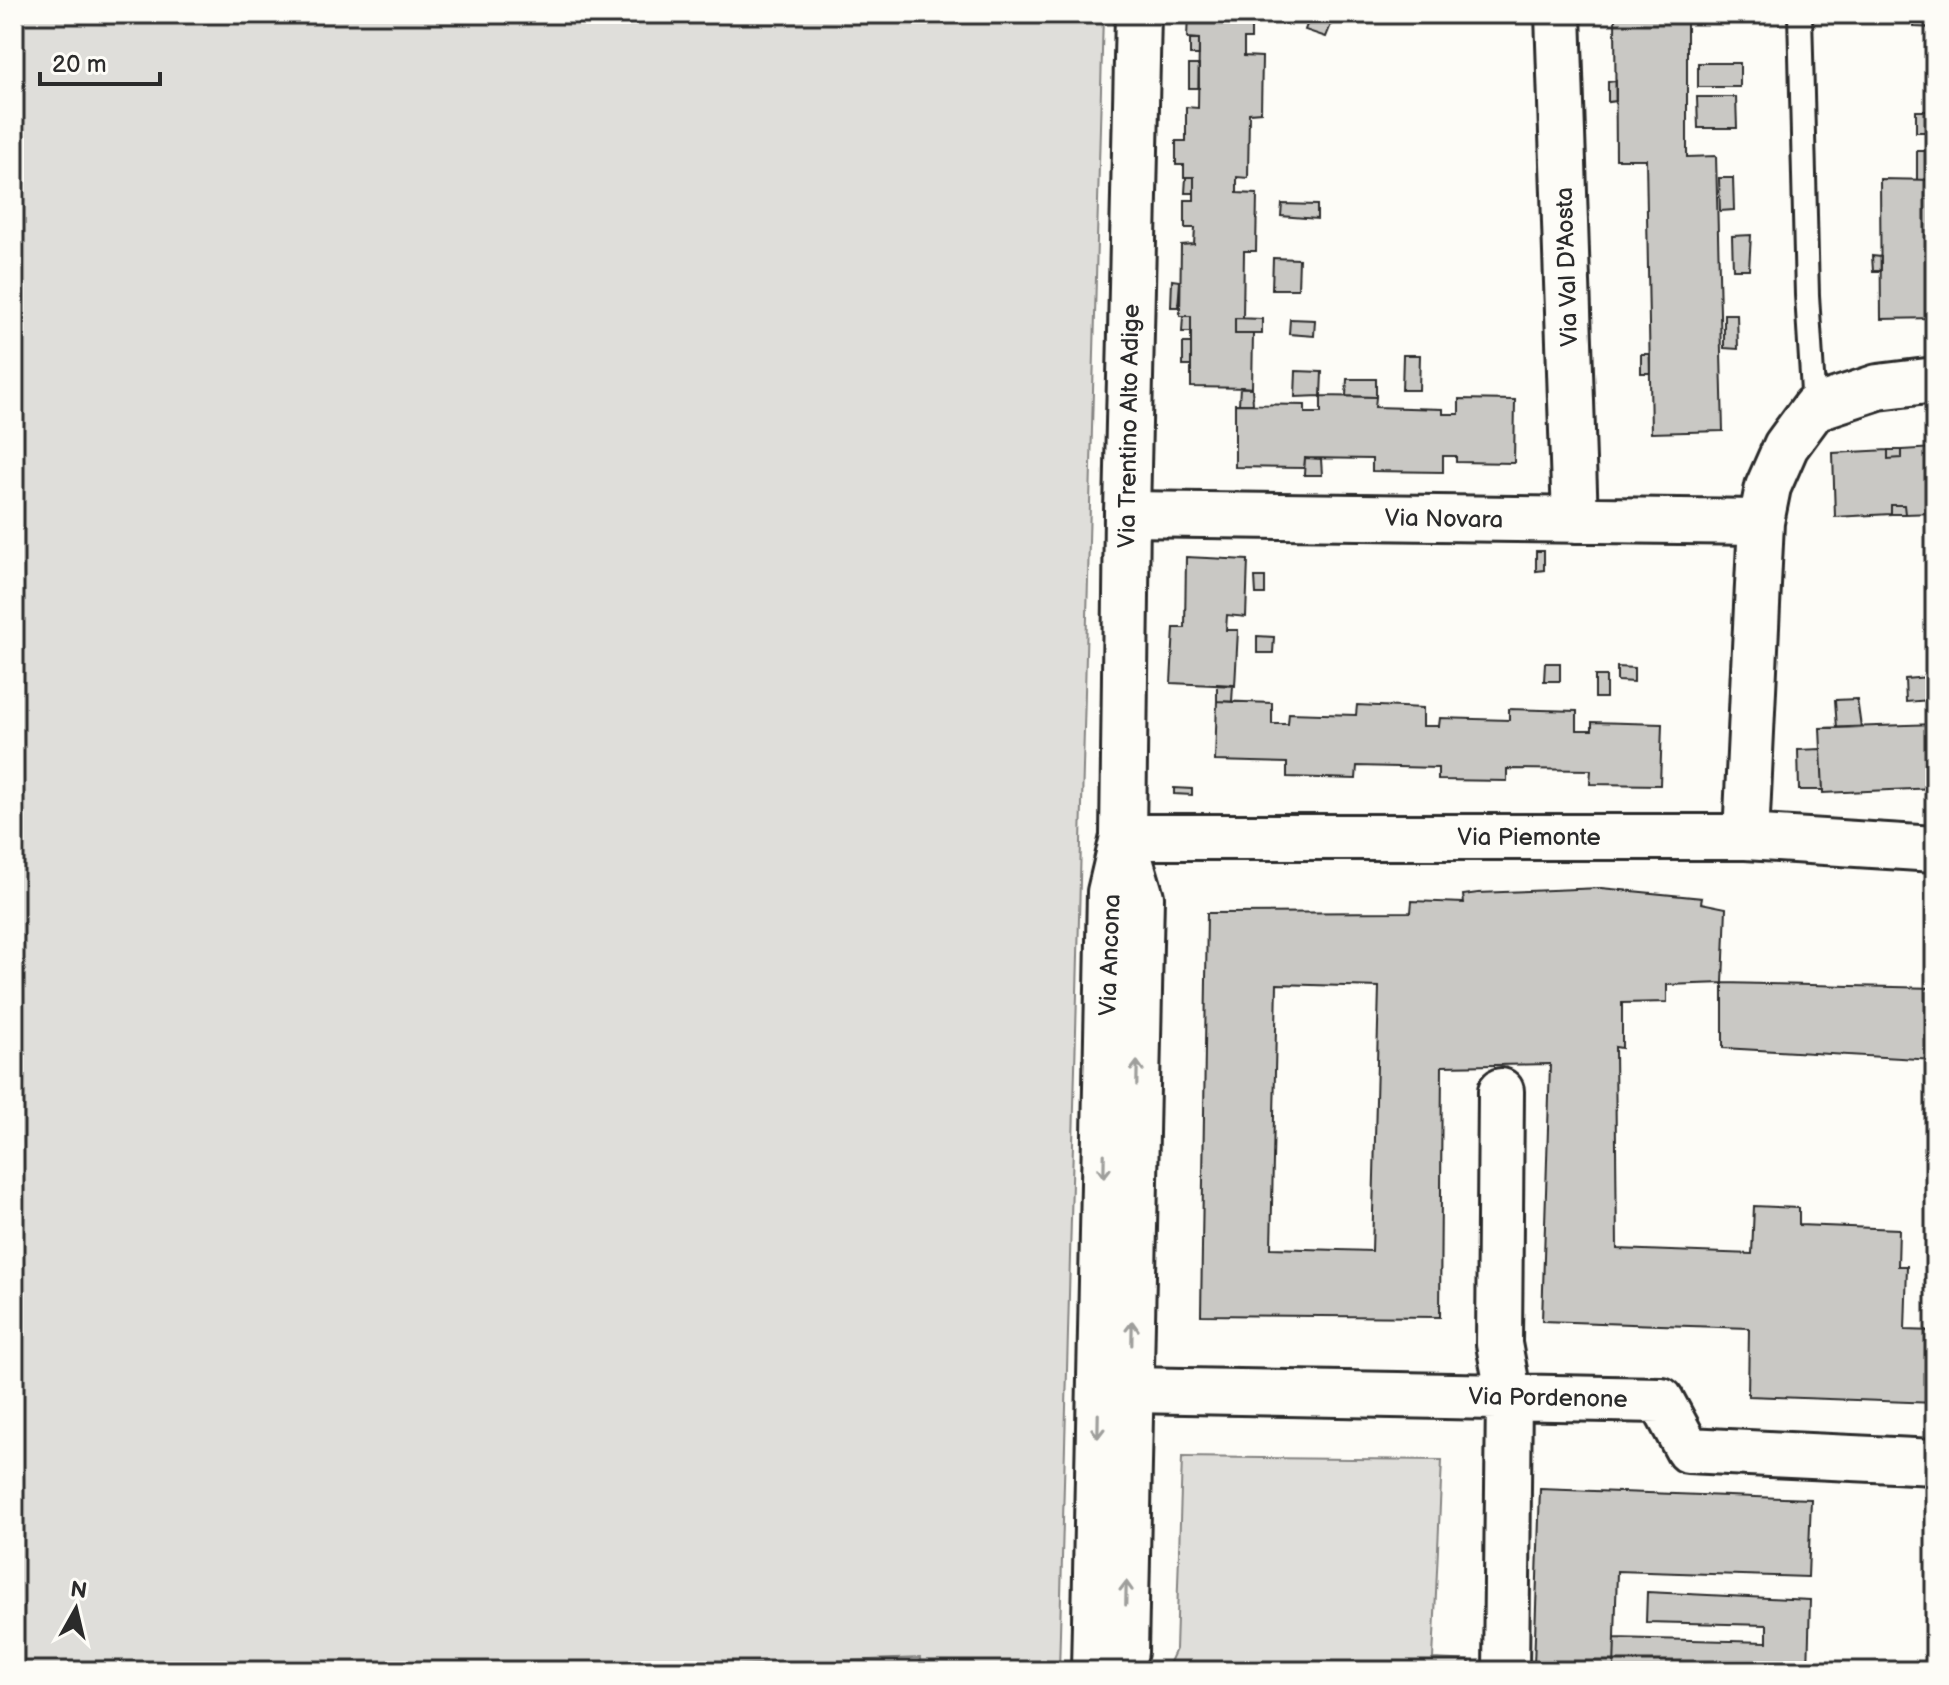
<svg xmlns="http://www.w3.org/2000/svg" width="1949" height="1685" viewBox="0 0 1949 1685" font-family="'Balsamiq Sans',sans-serif">
<style>
.built{fill:#edece8}
.green{fill:#dfdeda;stroke:#858482;stroke-width:2}
.building{fill:#c9c8c4;stroke:#2b2b2b;stroke-width:2;fill-rule:evenodd}
.lines{fill:none;stroke-linecap:round;stroke-linejoin:round}
.service-casing{stroke:#2b2b2b;stroke-width:28}
.minor-casing{stroke:#2b2b2b;stroke-width:50}
.tertiary-casing{stroke:#2b2b2b;stroke-width:50}
.service{stroke:#fdfcf7;stroke-width:22}
.minor{stroke:#fdfcf7;stroke-width:44}
.tertiary{stroke:#fdfcf7;stroke-width:44}
.oneway{stroke:#9e9e9b}
.labels{text-anchor:middle;dominant-baseline:central;stroke-width:6;stroke-linejoin:round;paint-order:stroke}
.street-label{font-size:24px;fill:#2b2b2b;stroke:#fdfcf7}
</style>
<rect width="100%" height="100%" fill="#fdfcf7"/>
<filter id="ink" filterUnits="userSpaceOnUse"><feTurbulence type="fractalNoise" baseFrequency=".0125" numOctaves="2"/><feDisplacementMap in="SourceGraphic" scale="16" xChannelSelector="R" yChannelSelector="G"/><feConvolveMatrix kernelMatrix="1 2 1 2 8 2 1 2 1" color-interpolation-filters="sRGB"/></filter>
<g filter="url(#ink)">
<path class="built" d="M921 1658V1671H585Z"/>
<path class="green" d="M14 14H1103L1059 1671H921L920 1658 582 1671H14Z
M1182 1457 1442 1460 1433 1659 1470 1661 1469 1671H1166L1176 1649Z"/>
<path class="building" d="M1188 14H1251V39H1244V56L1262 57 1261 112 1249 113 1248 178 1237 177V193L1257 194 1256 251H1244L1243 318H1235V334H1253L1252 388 1191 387V316H1180L1181 245 1194 244 1195 228H1185V200H1194V177H1184V165H1176V141H1186V107L1198 108 1199 39 1187 38Z
M1311 14 1332 22 1326 37 1305 30Z
M1615 14H1687V157L1716 156 1723 431 1651 433 1646 159H1616Z
M1914 14H1935V28L1914 27Z
M1190 39H1199V55H1190Z
M1698 63H1740V87H1698Z
M1189 65H1199V88H1189Z
M1616 81V101L1608 102V82Z
M1697 97H1736L1737 128H1698Z
M1916 111H1935V132H1916Z
M1917 151H1935V180H1917Z
M1186 177H1194V193H1185Z
M1719 178H1733L1734 210 1720 211Z
M1880 179 1935 180V318L1881 319Z
M1282 204 1317 205V219L1281 216Z
M1751 235 1749 269H1733L1732 236Z
M1872 256 1881 257V271H1873Z
M1273 258 1299 259 1298 289H1272Z
M1172 280 1180 281 1178 307H1171Z
M1724 314H1737L1738 349 1724 348Z
M1183 316H1191V332H1182Z
M1235 318 1262 319V334H1235Z
M1290 319 1315 320 1314 336 1289 334Z
M1183 343H1191V366H1183Z
M1641 354H1650V373H1641Z
M1403 355H1420L1419 390H1402Z
M1296 371 1322 372 1321 396 1295 397Z
M1347 379H1376V397L1346 396Z
M1240 387 1252 388 1253 404H1239Z
M1321 396 1376 397 1375 407 1443 409V414H1459V399L1515 400 1514 463 1456 462V456H1443V472L1372 471V459L1305 458 1304 468 1235 467V404L1305 405V413H1321Z
M1935 448V513L1905 514 1904 505H1891V514L1835 517 1833 453 1888 450V459L1902 458V450Z
M1888 450H1902V458L1888 459Z
M1305 458 1321 459 1322 475H1304Z
M1891 505H1904L1905 514H1891Z
M1536 551H1544V570L1536 571Z
M1186 557 1248 560 1246 617 1227 615 1226 630H1238L1235 686 1171 683 1174 628H1185Z
M1255 577H1265V594H1256Z
M1257 636 1274 637 1273 653H1257Z
M1545 663H1560V681H1544Z
M1617 667 1634 668V682L1617 681Z
M1595 676H1606V698H1595Z
M1928 677 1930 700 1906 702 1905 679Z
M1217 684 1233 685 1232 702 1217 701Z
M1857 699 1861 727 1837 728 1835 700Z
M1217 701 1272 703V724H1288L1289 713 1356 715 1357 705 1423 708V726H1439L1440 718 1509 720V709L1577 711V730H1592V722L1662 724 1660 785 1590 784 1591 770 1507 769V781L1438 780V768L1357 766 1356 779 1287 777V763L1215 761Z
M1935 724V788L1823 793 1820 728Z
M1821 749 1823 790H1799L1798 750Z
M1174 788 1192 789V795L1174 794Z
M1601 888 1702 898 1701 903 1726 908 1723 983 1667 985V1002L1622 1003V1048L1615 1047 1617 1249 1752 1254 1754 1206 1799 1208V1225L1899 1229 1898 1266H1907L1905 1330 1935 1331V1403L1748 1396 1749 1328 1542 1321 1550 1064 1442 1066 1440 1317 1201 1315 1207 913 1411 912 1412 901 1464 903 1463 895 1478 893ZM1277 984 1379 987 1372 1251 1271 1248Z
M1723 983 1935 988V1060L1723 1048Z
M1540 1489 1811 1499 1808 1577 1617 1571 1614 1669 1534 1666Z
M1647 1592 1810 1600 1808 1671 1614 1669 1615 1638 1767 1642V1625L1646 1622Z"/>
<g class="lines">
<g class="service-casing">
<path id="service" d="M1800 14 1807 295 1814 408"/>
</g>
<g class="minor-casing">
<path id="minor" d="M1558 14 1575 520
M1127 514 1761 522
M1123 837H1746L1935 849
M1746 837 1761 522 1768 487 1786 446 1814 408 1878 387 1935 380
M1501 1091 1499 1344 1509 1397 1506 1671
M1130 1390 1661 1400 1688 1450 1935 1462"/>
</g>
<g class="tertiary-casing">
<path id="tertiary" d="M1124 840 1141 897 1125 1652
M1094 1671 1110 892 1123 837 1127 514 1138 14"/>
</g>
<use href="#service" class="service"/>
<use href="#minor" class="minor"/>
<use href="#tertiary" class="tertiary"/>
</g>
<defs><path id="oneway-shaft" d="M-6 0H5M1.5-3L5.5 0L1.5 3" fill="none" stroke-width="1.6" stroke-linecap="round" stroke-linejoin="round" transform="scale(2)"/></defs>
<g class="oneway">
<use href="#oneway-shaft" transform="translate(1137 1073) rotate(-89)"/>
<use href="#oneway-shaft" transform="translate(1104 1166) rotate(91)"/>
<use href="#oneway-shaft" transform="translate(1132 1333) rotate(-89)"/>
<use href="#oneway-shaft" transform="translate(1098 1426) rotate(91)"/>
<use href="#oneway-shaft" transform="translate(1126 1593) rotate(-89)"/>
</g>
</g>
<g class="labels">
<g class="street-label">
<text transform="translate(1567 267) rotate(-92)">Via Val D'Aosta</text>
<text transform="translate(1129 426) rotate(-89)">Via Trentino Alto Adige</text>
<text transform="translate(1444 519) rotate(1)">Via Novara</text>
<text x="1529" y="837">Via Piemonte</text>
<text transform="translate(1110 955) rotate(-88)">Via Ancona</text>
<text transform="translate(1548 1398) rotate(1)">Via Pordenone</text>
</g>
</g>
<rect width="1949" height="1685" fill="none" stroke="#fdfcf7" stroke-width="48"/>
<rect x="24" y="24" width="1901" height="1637" fill="none" stroke="#2b2b2b" stroke-width="3" filter="url(#ink)"/>
<g transform="translate(76 1609) rotate(8)" stroke="#fdfcf7" stroke-width="6" paint-order="stroke">
<path d="M0-6L14 30L0 20L-14 30Z" fill="#2b2b2b"/>
<text y="-12" font-size="22" font-weight="bold" text-anchor="middle" fill="#2b2b2b">N</text>
</g>
<path d="M40 72v12h120v-12" fill="none" stroke="#2b2b2b" stroke-width="4"/>
<text x="52" y="72" font-size="24" fill="#2b2b2b" stroke="#fdfcf7" stroke-width="6" paint-order="stroke">20 m</text>
</svg>
